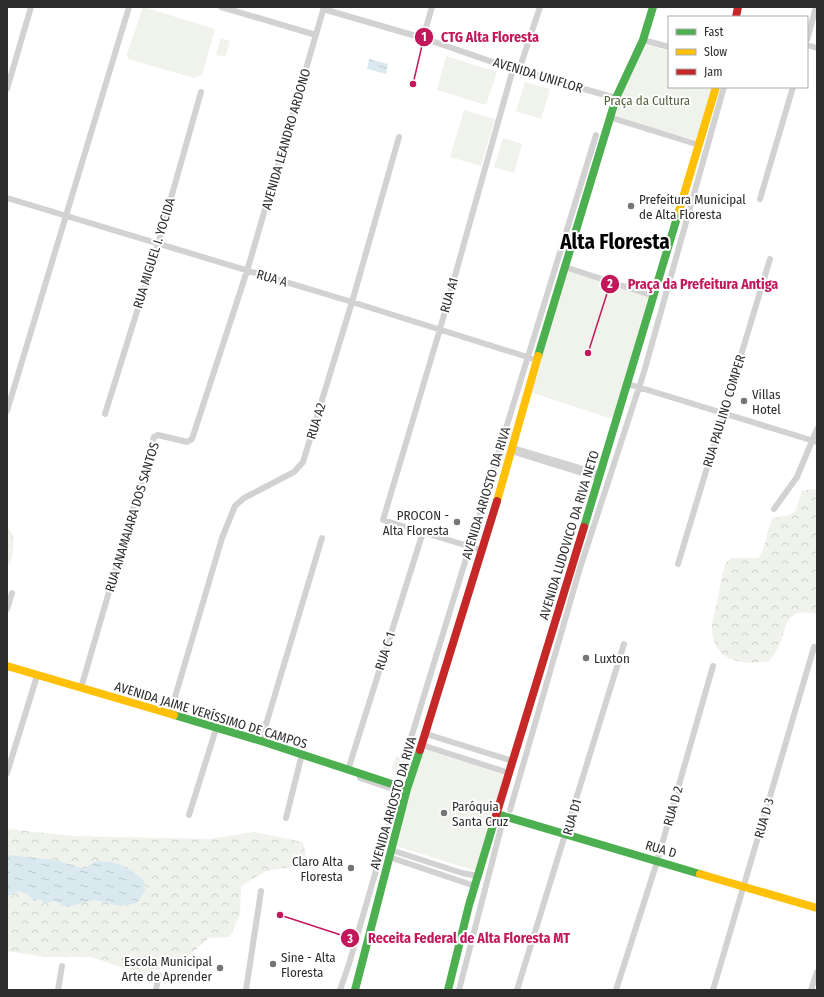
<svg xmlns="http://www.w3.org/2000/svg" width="824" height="997" viewBox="0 0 824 997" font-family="'Fira Sans Condensed',sans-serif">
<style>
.forest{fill:url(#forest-crowns)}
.park{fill:#f0f3eb}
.water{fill:url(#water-ripples)}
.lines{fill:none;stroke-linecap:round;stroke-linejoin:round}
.street{stroke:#d2d2d2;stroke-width:6}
.fast{stroke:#4caf50;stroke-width:8}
.slow{stroke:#ffc107;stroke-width:8}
.jam{stroke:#c62828;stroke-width:8}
.poi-dot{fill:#767676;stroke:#fff;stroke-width:1.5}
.labels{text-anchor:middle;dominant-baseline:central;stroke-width:4;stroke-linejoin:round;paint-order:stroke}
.street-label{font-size:13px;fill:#2d2d2d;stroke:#fff}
.park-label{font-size:13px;fill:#54643e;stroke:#fff}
.poi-label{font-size:13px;fill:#2d2d2d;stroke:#fff;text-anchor:start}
.town-label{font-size:21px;font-weight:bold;fill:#000;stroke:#fff}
.leader{fill:none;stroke:#c2185b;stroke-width:1.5}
.callout-dot{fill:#c2185b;stroke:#fff;stroke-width:1.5}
.mark-label{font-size:12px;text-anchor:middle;font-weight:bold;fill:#fff}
.callout-label{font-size:14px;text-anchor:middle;font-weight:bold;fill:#c2185b;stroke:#fff;stroke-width:4;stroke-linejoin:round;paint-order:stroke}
</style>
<defs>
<pattern id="forest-crowns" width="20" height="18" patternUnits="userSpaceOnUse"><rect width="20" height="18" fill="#f0f3eb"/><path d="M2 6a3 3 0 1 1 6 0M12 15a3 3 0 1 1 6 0" fill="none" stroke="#ced1ca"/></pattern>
<pattern id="water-ripples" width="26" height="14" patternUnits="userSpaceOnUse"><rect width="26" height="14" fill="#d9e9ef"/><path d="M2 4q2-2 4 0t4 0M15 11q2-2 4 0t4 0" fill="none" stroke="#bbc8cd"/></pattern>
</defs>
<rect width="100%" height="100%" fill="#fff"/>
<path class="forest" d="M811 489 817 490V614C777 604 790 641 769 661 740 666 711 661 712 625 713 616 716 607 718 598 720 586 722 575 725 564L731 558H758C768 547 765 530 773 518 799 513 794 516 802 491Z
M7 525 14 538 11 564 7 563Z
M7 829 73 836 209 839 254 832 303 842 308 864 266 871 241 886 240 914 230 937 209 938 187 957 144 975 91 957H44L7 951Z"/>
<path class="park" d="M143 7 215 29 202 75 194 78 128 59 127 54Z
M221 38 230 41 225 57 216 55Z
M644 44 669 51V87H713L699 141 615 117 625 85Z
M446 56 497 72 486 105 437 90Z
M525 82 550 89 541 119 516 111Z
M464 110 495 119 481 166 450 157Z
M503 138 522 144 514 173 494 167Z
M567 270 652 297 615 420 530 392Z
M424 749 504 775 476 871 396 846 409 788Z
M396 756 413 761 408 775 391 770Z"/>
<path class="water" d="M369 59 388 64 386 74 367 69Z
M7 855 56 860 85 869C88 867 92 863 95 862 113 858 131 869 144 880L145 891 137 903 120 906 94 900 67 907 54 901 44 904 40 899 34 901 27 894 18 891 8 896Z"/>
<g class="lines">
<path class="street" d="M221 7 316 35
M323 9 423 38 513 69 616 98
M423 38 432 7
M643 40 669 47
M807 40 816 7
M807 45 817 48
M519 70 540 7
M7 89 31 7
M612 118 699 145
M7 198 352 302 537 360
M760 199 793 87
M565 267 654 296
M628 384 817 442
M7 411 129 7
M105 414 158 244 201 92
M513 448 600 474
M511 451 598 478
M774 509 797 477 817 429
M481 550 383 520 440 329 513 69
M678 564 770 259
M7 609 12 593
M81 688 154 437 158 435 187 442 192 439 247 271 324 7
M170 714 222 538 235 506 244 498 294 472 303 462 352 302 399 137
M426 734 513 761
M261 741 322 538
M422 745 509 773
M407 751 596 135
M348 770 423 532
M7 773 37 676
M510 810 580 568 644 372 724 87
M189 815 216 729
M286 818 302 754
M391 850 462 873 478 876
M389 857 475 886
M58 990 62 966
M156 990 159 975
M246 990 261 891
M340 990 349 964 399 791 360 778
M459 990 503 820
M517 990 624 644
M616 990 656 865 713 666
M713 990 814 647
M811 990 817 972"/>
<path class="fast" d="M538 356 616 98 643 40 653 7
M584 527 679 211
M174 715 261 741 407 789
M497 814 700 874
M355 990 407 789 420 750
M448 990 469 905 494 822"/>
<path class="slow" d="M679 211 716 87
M497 501 538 356
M7 666 174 715
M700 874 817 908"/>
<path class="jam" d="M736 17 738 7
M420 750 497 501
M494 822 584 527"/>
</g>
<g class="poi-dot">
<circle cx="631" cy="206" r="4"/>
<circle cx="744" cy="401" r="4"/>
<circle cx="457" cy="522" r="4"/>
<circle cx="586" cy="658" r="4"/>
<circle cx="444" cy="813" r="4"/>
<circle cx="351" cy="868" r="4"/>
<circle cx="273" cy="964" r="4"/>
<circle cx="220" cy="968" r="4"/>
</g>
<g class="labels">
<g class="street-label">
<text transform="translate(538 75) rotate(17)">AVENIDA UNIFLOR</text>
<text transform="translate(286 139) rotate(-74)">AVENIDA LEANDRO ARDONO</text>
<text transform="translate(154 253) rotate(-73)">RUA MIGUEL I. YOCIDA</text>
<text transform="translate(272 278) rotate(16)">RUA A</text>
<text transform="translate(449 295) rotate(-74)">RUA A1</text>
<text transform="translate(724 411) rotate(-73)">RUA PAULINO COMPER</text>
<text transform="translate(316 421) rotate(-73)">RUA A2</text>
<text transform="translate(486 493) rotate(-73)">AVENIDA ARIOSTO DA RIVA</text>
<text transform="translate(132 517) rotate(-73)">RUA ANAMAIARA DOS SANTOS</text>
<text transform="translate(569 535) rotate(-73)">AVENIDA LUDOVICO DA RIVA NETO</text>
<text transform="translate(385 651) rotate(-72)">RUA C 1</text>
<text transform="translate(211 715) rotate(17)">AVENIDA JAIME VERÍSSIMO DE CAMPOS</text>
<text transform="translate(393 803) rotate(-74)">AVENIDA ARIOSTO DA RIVA</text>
<text transform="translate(673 806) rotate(-74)">RUA D 2</text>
<text transform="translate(572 817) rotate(-74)">RUA D1</text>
<text transform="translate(764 818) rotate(-74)">RUA D 3</text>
<text transform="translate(661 849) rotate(16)">RUA D</text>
</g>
<g class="park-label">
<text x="647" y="100">Praça da Cultura</text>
</g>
<g class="poi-label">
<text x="639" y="199">Prefeitura Municipal<tspan x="639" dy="15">de Alta Floresta</tspan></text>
<text x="752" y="394">Villas<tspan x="752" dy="15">Hotel</tspan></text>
<text x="449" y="515" text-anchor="end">PROCON -<tspan x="449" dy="15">Alta Floresta</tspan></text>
<text x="594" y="658">Luxton</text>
<text x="452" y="806">Paróquia<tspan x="452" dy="15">Santa Cruz</tspan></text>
<text x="343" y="861" text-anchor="end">Claro Alta<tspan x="343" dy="15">Floresta</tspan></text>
<text x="281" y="957">Sine - Alta<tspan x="281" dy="15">Floresta</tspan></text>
<text x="212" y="961" text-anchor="end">Escola Municipal<tspan x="212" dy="15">Arte de Aprender</tspan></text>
</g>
<g class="town-label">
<text x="615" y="242">Alta Floresta</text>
</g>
</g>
<path class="leader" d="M413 84L424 37M588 353L610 284M280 915L350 938"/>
<g class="callout-dot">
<circle cx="413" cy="84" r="4"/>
<circle cx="588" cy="353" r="4"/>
<circle cx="280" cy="915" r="4"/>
<circle cx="424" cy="37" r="10"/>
<circle cx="610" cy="284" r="10"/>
<circle cx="350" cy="938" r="10"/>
</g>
<g class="mark-label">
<text x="424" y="41">1</text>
<text x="610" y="288">2</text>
<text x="350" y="943">3</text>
</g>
<g class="callout-label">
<text x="490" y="42">CTG Alta Floresta</text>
<text x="703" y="289">Praça da Prefeitura Antiga</text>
<text x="469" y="943">Receita Federal de Alta Floresta MT</text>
</g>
<rect width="824" height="997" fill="none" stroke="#2d2d2d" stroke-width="16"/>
<rect x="668" y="16" width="140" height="72" fill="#ffffff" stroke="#ababab"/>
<rect x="676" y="29" width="20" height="6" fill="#4caf50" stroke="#ababab"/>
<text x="704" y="36" font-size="12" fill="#2d2d2d">Fast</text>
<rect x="676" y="49" width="20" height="6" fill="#ffc107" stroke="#ababab"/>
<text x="704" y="56" font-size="12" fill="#2d2d2d">Slow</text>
<rect x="676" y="69" width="20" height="6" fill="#c62828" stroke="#ababab"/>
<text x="704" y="76" font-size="12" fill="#2d2d2d">Jam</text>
</svg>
